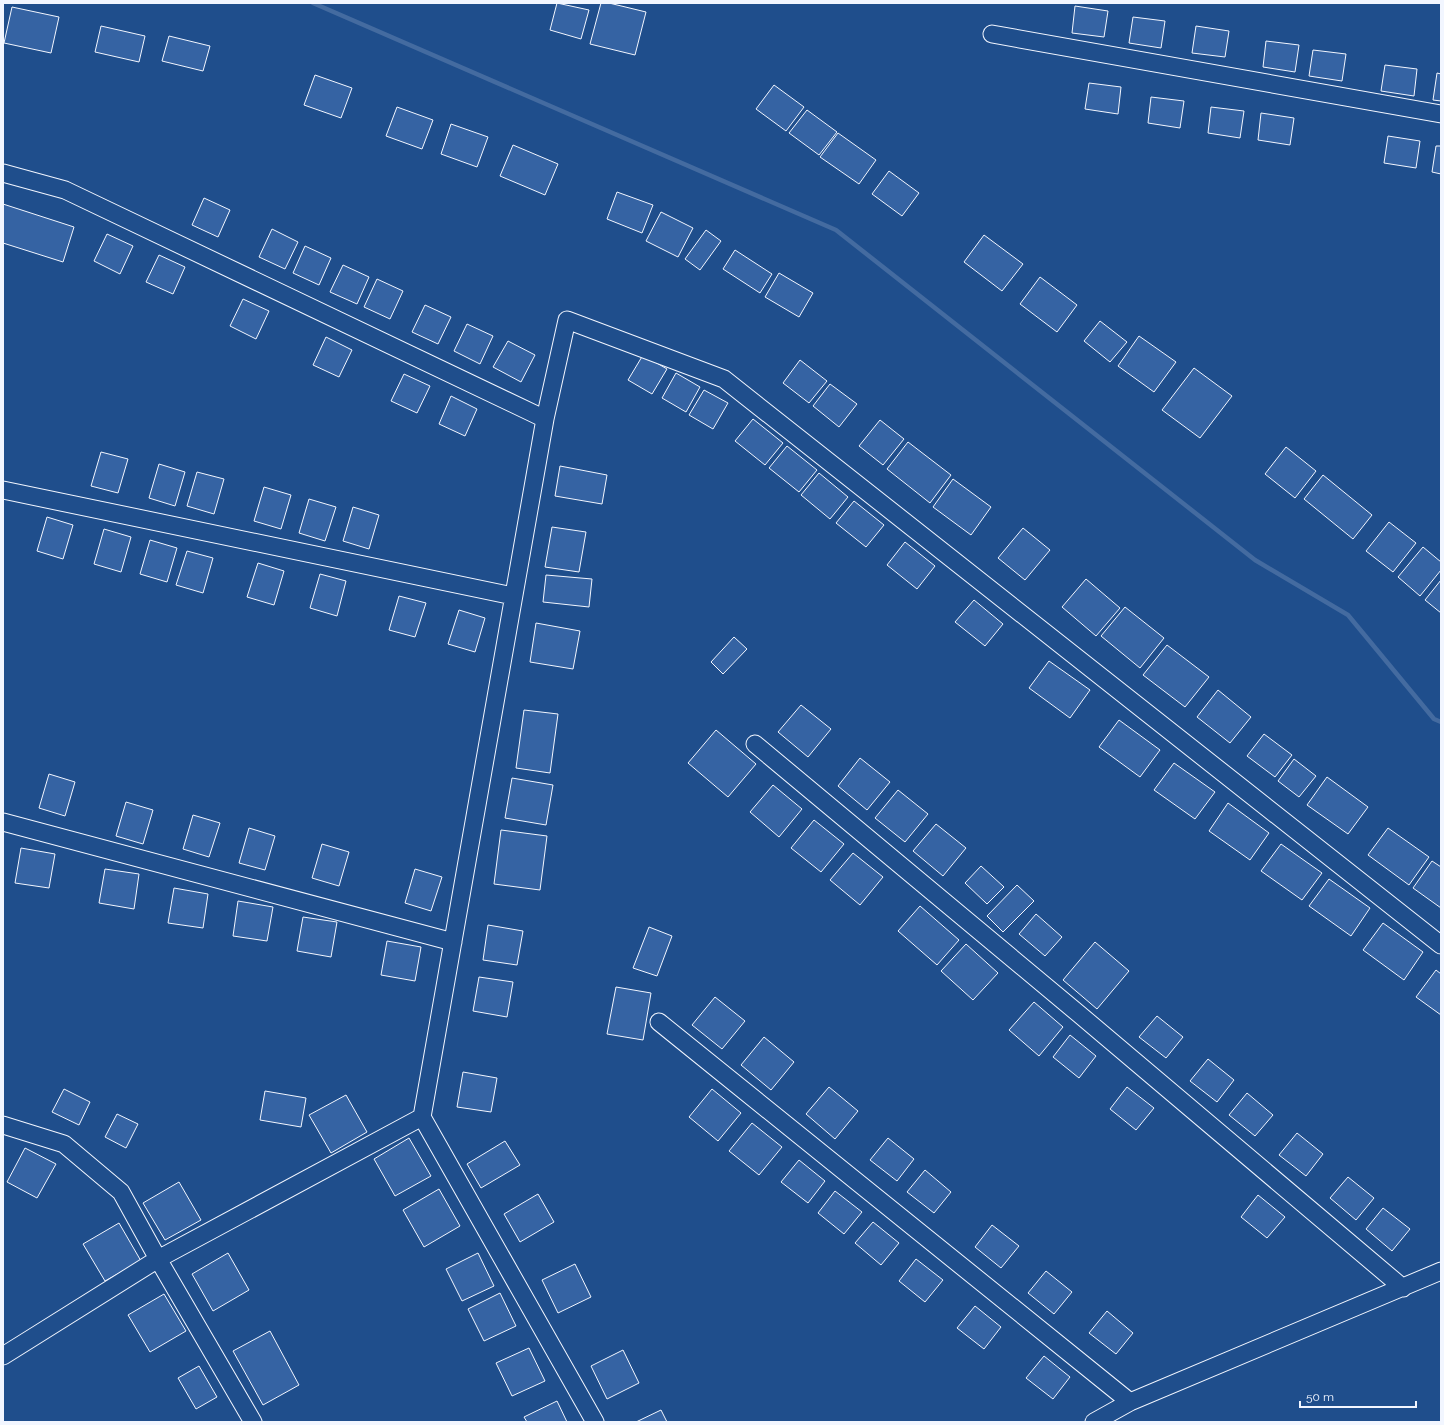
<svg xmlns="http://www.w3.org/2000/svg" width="1444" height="1425" viewBox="0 0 1444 1425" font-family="Raleway,sans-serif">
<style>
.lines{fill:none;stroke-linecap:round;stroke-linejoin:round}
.stream{stroke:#446ba0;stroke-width:4.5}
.building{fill:#3563a3;stroke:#f2f6ff}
.minor-casing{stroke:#f2f6ff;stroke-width:19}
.minor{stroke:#1f4e8c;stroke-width:17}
</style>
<rect width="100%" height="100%" fill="#1f4e8c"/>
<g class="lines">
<path class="stream" d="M313 3 836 230 1255 560 1348 615 1434 719 1441 722"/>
</g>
<path class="building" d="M557 3 589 10 581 39 550 30Z
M601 3H609L646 12 635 55 590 44Z
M1075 6 1108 11 1104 37 1072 33Z
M12 7 59 17 51 53 4 43Z
M1133 17 1165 21 1161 48 1129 43Z
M101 26 145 36 139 62 95 52Z
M1196 26 1229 31 1225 57 1192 53Z
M169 36 210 46 203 71 162 61Z
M1266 41 1299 45 1295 72 1263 67Z
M1313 50 1346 54 1342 81 1309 76Z
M1385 65 1417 69 1414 96 1381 91Z
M1437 73 1441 74V101L1433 100Z
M315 75 352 88 341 118 304 105Z
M1089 83 1121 87 1118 114 1085 109Z
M774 85 804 107 786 131 756 109Z
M1151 97 1184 101 1180 128 1148 123Z
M397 107 433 120 422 149 386 136Z
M1211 107 1244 111 1240 138 1208 133Z
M807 110 837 132 819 155 789 133Z
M1261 113 1294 118 1290 145 1258 140Z
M451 124 488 137 477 167 441 154Z
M838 133 876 160 859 184 820 157Z
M1388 136 1420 141 1416 168 1384 163Z
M513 145 558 164 545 195 500 176Z
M1436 146H1441V174L1432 172Z
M889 171 919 193 902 216 872 194Z
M617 192 653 205 642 233 607 219Z
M204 198 230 210 218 237 192 225Z
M3 204 74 227 63 262 3 243Z
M661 212 693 228 678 257 646 241Z
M272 229 298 242 285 269 259 257Z
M706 230 721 241 700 270 685 259Z
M107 234 133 246 120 274 94 261Z
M984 235 1023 264 1002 291 964 262Z
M305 246 331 258 319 285 293 273Z
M735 250 772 274 760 293 723 269Z
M159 255 185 267 173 294 146 282Z
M343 265 369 277 357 304 330 292Z
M779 273 813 293 799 317 765 297Z
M1040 277 1077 305 1057 332 1020 304Z
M377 279 403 291 390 319 364 307Z
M243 299 269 311 256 339 230 326Z
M425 305 451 317 438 344 412 332Z
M1100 321 1127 342 1110 362 1084 341Z
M467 324 493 336 480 364 454 351Z
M1139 336 1176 362 1154 392 1118 366Z
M326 337 352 350 339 377 313 365Z
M508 341 535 355 521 382 493 367Z
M643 355 667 369 652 394 628 380Z
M800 360 827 381 809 403 783 383Z
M1194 368 1232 396 1200 438 1162 410Z
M676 373 700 387 686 412 662 398Z
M404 374 430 386 417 413 391 401Z
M830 384 857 404 839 427 813 406Z
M704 390 728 403 713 429 689 415Z
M451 396 477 409 465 436 439 424Z
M753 419 783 443 765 465 735 441Z
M880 420 904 439 883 465 859 446Z
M908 442 951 475 930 503 887 469Z
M787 446 817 470 799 492 769 468Z
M1286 447 1316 471 1295 498 1265 474Z
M101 452 128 459 118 493 91 486Z
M159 464 185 472 175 506 149 498Z
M560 466 607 475 602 504 555 496Z
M197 472 224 479 214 514 187 506Z
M819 473 848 497 830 519 801 495Z
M1323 475 1372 515 1353 539 1304 499Z
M953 479 991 507 971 535 933 507Z
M264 487 291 495 281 529 254 521Z
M309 499 336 507 325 541 299 533Z
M854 501 884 525 866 547 836 523Z
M353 507 379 515 369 549 343 541Z
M47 517 73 525 63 559 37 551Z
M1389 522 1416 543 1393 572 1366 551Z
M552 527 586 532 579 572 545 567Z
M1023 528 1050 550 1025 580 998 558Z
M104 529 131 537 121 572 94 564Z
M150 540 177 548 167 582 140 574Z
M905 542 935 566 917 589 887 565Z
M1423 547 1441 562V570L1420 596 1398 577Z
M187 551 213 558 203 593 176 585Z
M258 563 284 571 274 605 247 597Z
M320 574 346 581 337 616 310 608Z
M546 575 592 579 589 607 543 602Z
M1086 579 1120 608 1096 636 1062 607Z
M1441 580V613L1425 600Z
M399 596 426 603 415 637 389 630Z
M974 600 1003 624 985 646 955 622Z
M1125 607 1164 638 1140 668 1101 636Z
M459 610 485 618 475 652 448 644Z
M536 623 580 631 573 669 530 662Z
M734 637 747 649 723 674 711 662Z
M1167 645 1209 677 1185 707 1143 675Z
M1049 661 1090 690 1070 718 1029 688Z
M1218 690 1251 717 1230 743 1197 717Z
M801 705 831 729 808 757 778 732Z
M524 710 558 714 550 773 516 768Z
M1119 720 1160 750 1140 777 1099 747Z
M716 730 756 764 728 797 688 763Z
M1264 734 1292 755 1275 777 1247 756Z
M860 758 890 782 867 810 838 786Z
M1294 759 1316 776 1299 797 1278 781Z
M1174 763 1215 792 1195 819 1154 790Z
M49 774 75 782 65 816 39 808Z
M1327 777 1368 807 1348 834 1307 805Z
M512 778 553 785 546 825 505 818Z
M773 785 802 809 779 837 750 812Z
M898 790 928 814 905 842 875 818Z
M126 802 153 810 143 844 116 836Z
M1228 803 1269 833 1250 860 1209 831Z
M193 815 220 823 209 857 183 849Z
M814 820 844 844 821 872 791 848Z
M936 824 966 848 943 876 913 851Z
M249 828 275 836 265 870 239 863Z
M1388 828 1429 857 1409 885 1368 855Z
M501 830 547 836 540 890 494 884Z
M322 844 349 852 339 886 312 878Z
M1281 844 1322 873 1302 900 1261 871Z
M21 848 55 854 49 888 15 883Z
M853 853 883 877 860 905 830 880Z
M1432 861 1441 867V908L1413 888Z
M981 866 1004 887 987 904 965 883Z
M105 869 139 874 134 909 99 903Z
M415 869 442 877 431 911 405 903Z
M1329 879 1370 908 1351 936 1309 906Z
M1017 885 1034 901 1003 932 987 916Z
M174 888 208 894 203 928 168 923Z
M238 901 273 907 267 941 233 936Z
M920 906 959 940 937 965 898 931Z
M1036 914 1062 937 1045 956 1019 934Z
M303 917 337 922 331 957 297 951Z
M1383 923 1423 952 1404 980 1363 950Z
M488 925 523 931 517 965 483 960Z
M649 927 672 936 657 976 633 968Z
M387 941 421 947 415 981 381 975Z
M1095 942 1129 971 1097 1009 1063 980Z
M966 944 998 973 973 1000 941 971Z
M1436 970 1441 974V1015L1416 997Z
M479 977 513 982 507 1017 473 1011Z
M616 987 651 993 643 1040 607 1034Z
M715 997 745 1021 722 1049 692 1025Z
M1034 1002 1063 1027 1039 1056 1009 1030Z
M1157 1016 1183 1037 1166 1058 1139 1037Z
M1070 1035 1096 1056 1079 1078 1053 1057Z
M764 1037 794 1062 771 1090 741 1065Z
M1208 1059 1234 1080 1217 1102 1190 1081Z
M463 1072 497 1078 491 1112 457 1107Z
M829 1087 858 1111 835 1139 806 1114Z
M1127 1087 1154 1108 1136 1130 1110 1109Z
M64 1089 90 1102 79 1125 52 1112Z
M712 1089 741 1113 718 1141 689 1117Z
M265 1091 306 1098 301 1127 260 1120Z
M1247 1093 1273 1115 1255 1136 1229 1115Z
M346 1095 367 1132 331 1153 309 1115Z
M117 1114 138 1124 126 1148 105 1137Z
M752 1123 782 1147 759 1175 729 1151Z
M1297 1133 1323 1154 1306 1176 1279 1155Z
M409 1138 431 1176 395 1196 374 1159Z
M888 1138 914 1159 897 1181 870 1160Z
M505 1141 520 1165 481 1188 467 1164Z
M25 1148 56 1164 37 1198 7 1182Z
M799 1160 825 1181 808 1203 781 1182Z
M925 1170 951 1192 934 1213 907 1192Z
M1348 1177 1374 1198 1356 1220 1330 1198Z
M179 1182 201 1220 165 1240 143 1203Z
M439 1189 460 1226 424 1247 403 1210Z
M835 1191 862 1212 844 1234 818 1213Z
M538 1194 554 1222 520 1242 504 1214Z
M1258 1195 1285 1217 1267 1238 1241 1217Z
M1383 1208 1410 1229 1392 1251 1366 1229Z
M873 1222 899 1243 881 1265 855 1243Z
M119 1223 141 1261 105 1281 83 1244Z
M992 1225 1019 1246 1001 1268 975 1247Z
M228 1253 249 1290 213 1311 192 1274Z
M478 1253 494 1286 462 1301 446 1269Z
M916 1259 943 1280 925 1302 899 1281Z
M575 1264 591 1297 558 1313 542 1280Z
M1046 1271 1072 1292 1054 1314 1028 1293Z
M500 1293 516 1326 484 1341 468 1309Z
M164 1294 186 1331 150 1352 128 1315Z
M975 1306 1001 1327 984 1349 957 1328Z
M1107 1311 1133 1333 1116 1354 1089 1333Z
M270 1331 299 1385 263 1405 233 1351Z
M529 1348 545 1381 512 1396 496 1363Z
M623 1350 639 1383 607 1399 591 1366Z
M1044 1356 1070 1377 1053 1399 1026 1378Z
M199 1366 217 1397 196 1409 178 1378Z
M557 1401 567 1422H527L524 1417Z
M661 1410 667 1422H636Z"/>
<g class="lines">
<g class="minor-casing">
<path id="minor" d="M992 34 1441 114
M3 173 65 190 545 419
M3 490 513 596
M755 744 1079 1014 1403 1288
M3 822 453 942
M659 1022 1130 1402
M3 1125 64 1144 121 1192 158 1259 253 1422
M3 1356 158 1259 422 1117
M595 1422 422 1117 545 419 567 320 724 379 1441 945
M1094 1422 1130 1402 1441 1271"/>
</g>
<use href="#minor" class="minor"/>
</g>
<rect width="1444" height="1425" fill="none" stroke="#f2f6ff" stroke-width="8"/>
<path d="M1300 1401v6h116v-6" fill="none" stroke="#f2f6ff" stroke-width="2"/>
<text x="1306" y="1401" font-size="12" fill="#f2f6ff" stroke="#1f4e8c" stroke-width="3" paint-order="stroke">50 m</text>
</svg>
